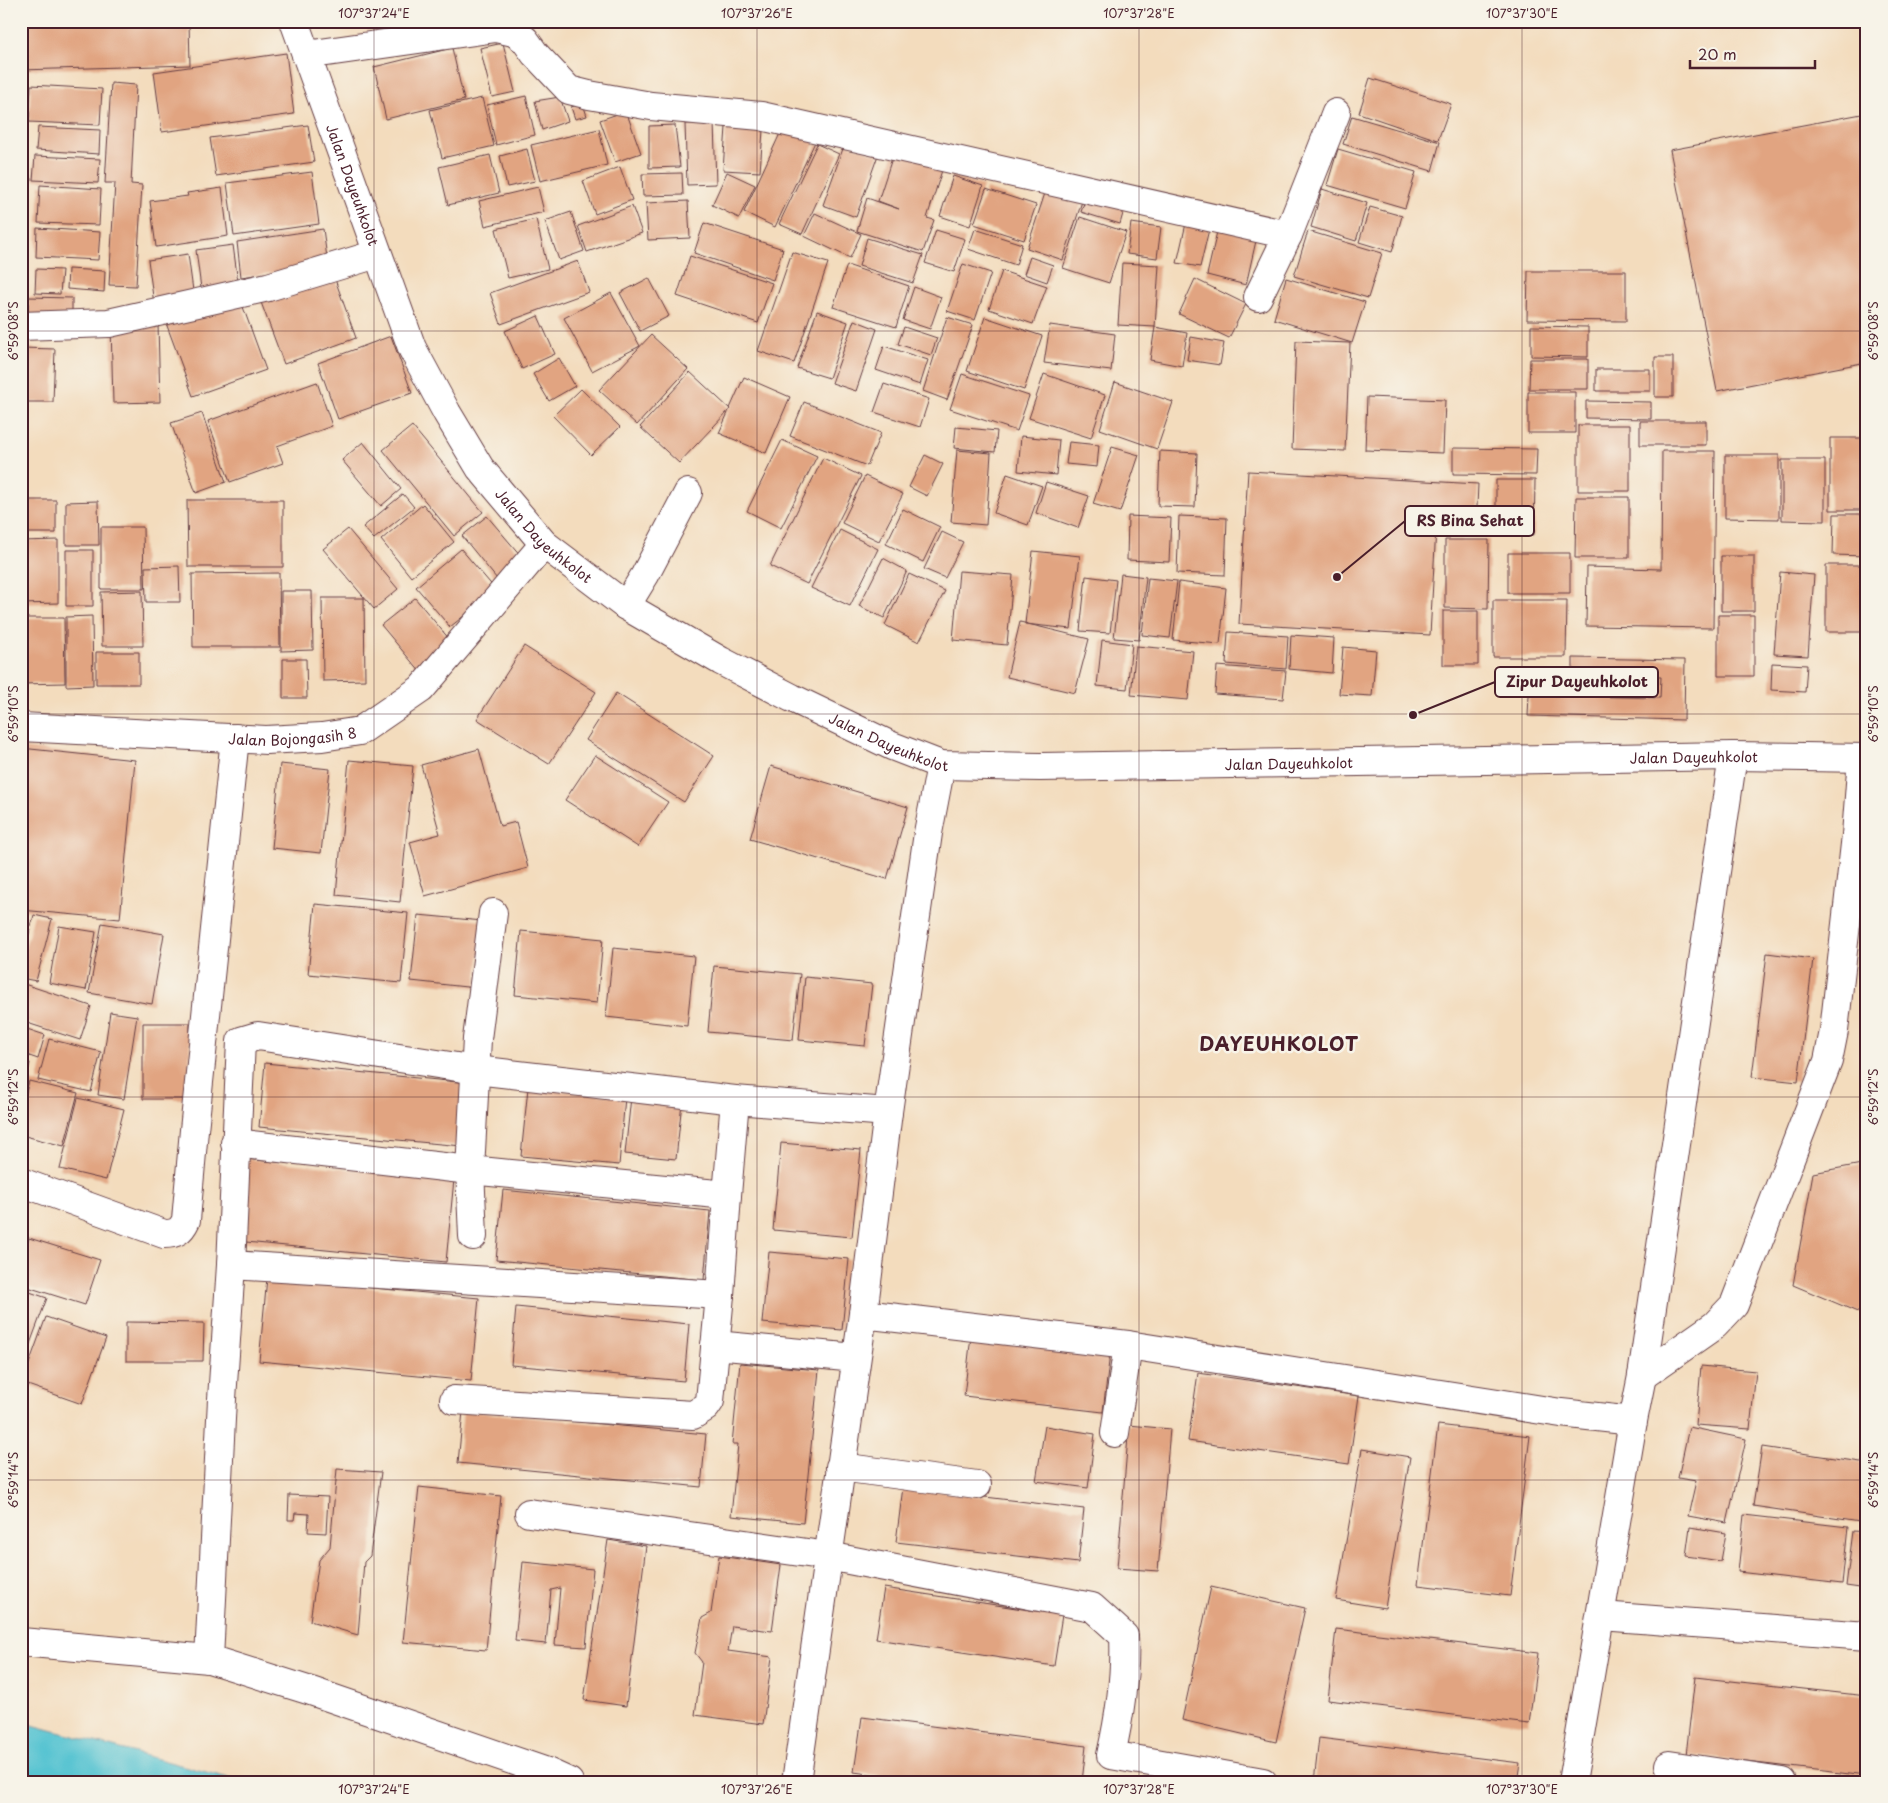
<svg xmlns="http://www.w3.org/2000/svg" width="1888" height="1803" viewBox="0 0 1888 1803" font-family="'Playpen Sans',sans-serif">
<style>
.water{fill:#58c4d2;stroke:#51727e}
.building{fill:#e1a481}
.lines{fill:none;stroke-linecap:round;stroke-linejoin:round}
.minor-casing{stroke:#633b41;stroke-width:30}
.major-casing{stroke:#633b41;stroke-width:30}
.minor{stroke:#fff;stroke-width:28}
.major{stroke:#fff;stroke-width:28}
.ticks{fill:none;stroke:#4a1f2b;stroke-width:1;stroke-opacity:0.45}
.labels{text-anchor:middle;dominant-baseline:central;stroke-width:5;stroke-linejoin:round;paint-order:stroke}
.street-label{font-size:14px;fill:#4a1f2b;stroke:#f7f3e8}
.district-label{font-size:19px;font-weight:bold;letter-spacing:1px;fill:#4a1f2b;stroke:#f7f3e8}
.leader{fill:none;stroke:#4a1f2b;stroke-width:2}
.callout-dot{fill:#4a1f2b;stroke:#f7f3e8;stroke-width:2}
.callout{fill:#f7f3e8;stroke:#4a1f2b;stroke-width:2}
.callout-label{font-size:15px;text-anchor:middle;font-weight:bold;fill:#4a1f2b}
.neatline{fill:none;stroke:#4a1f2b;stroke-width:2}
.ticks-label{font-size:12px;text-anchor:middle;fill:#4a1f2b}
</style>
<rect width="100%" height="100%" fill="#f7f3e8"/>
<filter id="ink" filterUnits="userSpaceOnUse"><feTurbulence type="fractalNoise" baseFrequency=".02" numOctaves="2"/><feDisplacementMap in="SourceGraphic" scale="10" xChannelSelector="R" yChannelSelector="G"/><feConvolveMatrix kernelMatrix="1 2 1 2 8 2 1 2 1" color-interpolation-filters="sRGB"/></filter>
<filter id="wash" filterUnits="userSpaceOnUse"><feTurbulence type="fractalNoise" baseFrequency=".0096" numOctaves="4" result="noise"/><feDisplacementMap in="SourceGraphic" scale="20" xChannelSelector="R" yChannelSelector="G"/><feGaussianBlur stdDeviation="1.12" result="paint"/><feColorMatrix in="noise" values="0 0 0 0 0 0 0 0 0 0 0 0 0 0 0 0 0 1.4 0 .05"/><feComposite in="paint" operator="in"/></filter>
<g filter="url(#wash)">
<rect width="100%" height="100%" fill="#f3dcbd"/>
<path class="water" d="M21 1722 243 1782H21Z"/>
<g id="blocks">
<path class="building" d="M21 21H189L190 65 21 70Z
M503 43 515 92 492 97 480 48Z
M452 48 464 100 386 119 374 67Z
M286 53 294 114 162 132 154 72Z
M1370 78 1451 104 1438 140 1359 113Z
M111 83 136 85 131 184 142 185 136 286 109 285 115 183H105Z
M31 85 102 89 100 125 29 122Z
M526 96 535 135 496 145 487 105Z
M560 97 568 121 542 130 535 101Z
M482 98 494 146 442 158 430 110Z
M583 104 587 116 575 119 571 107Z
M626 111 641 153 615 162 600 120Z
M1867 113V362L1717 391 1670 150Z
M1352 116 1440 142 1432 171 1343 144Z
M21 121H24L23 142H21Z
M714 123 716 184 687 185 685 124Z
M308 125 314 162 216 176 210 138Z
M675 125 680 167 649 168V126Z
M38 127 100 130 99 154 36 150Z
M726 127 763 130 760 172 723 170Z
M783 127 815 142 775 227 744 212Z
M599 129 607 165 540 181 531 145Z
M845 143 878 155 856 217 823 205Z
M817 144 839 154 802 234 779 224Z
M527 149 535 181 507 187 500 156Z
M1338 149 1416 172 1405 208 1327 185Z
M894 152 943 167 927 218 934 220 923 252 857 231 867 198 899 209 878 201Z
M490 155 499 193 448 205 439 167Z
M35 156 100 159 98 183 33 180Z
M620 167 632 200 595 214 583 181Z
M312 172 319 224 234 236 227 183Z
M727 172 755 185 739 218 712 205Z
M682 173 683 195 643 196 642 174Z
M953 176 983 186 970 226 940 216Z
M1049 181 1085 192 1063 260 1027 248Z
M21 184H27L23 269H21Z
M40 185 101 189 99 225 38 223Z
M538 187 544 212 485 226 479 201Z
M222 188 228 236 156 247 150 201 188 196 187 193Z
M986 189 1036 205 1024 240 974 224Z
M1322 189 1367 203 1356 241 1311 227Z
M1088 191 1126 203 1120 224 1081 212Z
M688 201 690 238 648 240 646 203Z
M632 206 642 233 587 252 578 226Z
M1370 207 1402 216 1392 252 1359 242Z
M571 212 584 251 559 260 545 221Z
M815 213 861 234 850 258 804 236Z
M1080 217 1126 232 1109 283 1063 268Z
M536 219 548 269 508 278 496 229Z
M1187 219 1210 225 1200 267 1177 263Z
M704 223 783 249 773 280 694 253Z
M1131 223 1161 227 1157 258 1127 254Z
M1219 223 1258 232 1246 285 1207 275Z
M37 228 100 232 98 260 36 257Z
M323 229 328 265 241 277 237 242Z
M975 229 1022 244 1016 265 968 249Z
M936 230 965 239 954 272 925 263Z
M1308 231 1382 253 1368 298 1294 276Z
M867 238 923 255 913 283 859 266Z
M233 245 239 290 202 296 196 250Z
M792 252 828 263 794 363 758 351Z
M188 254 194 298 154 304 148 260Z
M690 256 772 283 758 323 677 296Z
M1030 257 1053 265 1047 282 1024 274Z
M578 261 589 292 501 324 490 293Z
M1122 263 1159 265 1155 327 1118 325Z
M963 264 991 273 975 320 947 311Z
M847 265 909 286 896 327 833 307Z
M36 269 62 270 60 294 35 293Z
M68 269 105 271 104 292 67 289Z
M332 271 356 338 284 364 259 297Z
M1002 271 1047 286 1033 324 989 309Z
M1528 271H1626V321L1527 320Z
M649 278 669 316 640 331 620 293Z
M1286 278 1365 302 1352 343 1274 319Z
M1195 279 1246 304 1229 338 1179 314Z
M914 287 941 297 930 329 903 320Z
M611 293 640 346 592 371 564 318Z
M239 296 266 370 193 396 166 323Z
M28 297 72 298V324L28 323Z
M817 311 848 322 829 378 797 368Z
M538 316 555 354 522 369 505 331Z
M947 317 973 325 947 400 923 391Z
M985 317 1042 336 1024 390 967 371Z
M854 320 877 329 856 391 832 383Z
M158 324 160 402 113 403 111 325Z
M1050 325 1115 334 1111 371 1044 363Z
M1531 326 1588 327V357L1531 356Z
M904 327 937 338 931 355 898 344Z
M1155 327 1187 333 1182 366 1150 360Z
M651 335 688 369 637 425 599 390Z
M391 336 412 393 338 419 318 363Z
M1191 337 1224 343 1220 365 1187 360Z
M1296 341 1350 343 1345 451 1292 449Z
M884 346 928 360 920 385 876 370Z
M21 348 55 349 53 402H21Z
M1655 357H1673V397H1655Z
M559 358 575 386 549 401 533 374Z
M1530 359H1588V389H1529Z
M1596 369H1650V391H1596Z
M690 372 730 409 679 463 640 427Z
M962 374 1029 396 1017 431 950 409Z
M1044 374 1105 395 1091 438 1029 418Z
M744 377 790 397 766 453 719 433Z
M317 382 332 426 277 446 283 463 230 482 208 421Z
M1115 382 1173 402 1157 449 1100 429Z
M884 384 929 399 920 427 874 412Z
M581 389 620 427 591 455 553 416Z
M1528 392H1575V433H1528Z
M1367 397 1445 400 1443 453 1365 450Z
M1586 401 1651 402V419L1586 418Z
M804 402 881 433 867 466 790 436Z
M202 413 226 482 196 493 171 423Z
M1640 421H1706V445H1640Z
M1578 425H1630V491H1578Z
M412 426 483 512 454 536 383 450Z
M956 427 997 431 995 452 954 448Z
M1021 436 1059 440 1056 475 1018 471Z
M1830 438H1867V510H1830Z
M782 440 817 456 781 528 747 511Z
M363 442 401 489 381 506 342 460Z
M1069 442 1099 445 1097 467 1066 464Z
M1112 447 1139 455 1120 512 1093 504Z
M1453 448 1537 449 1536 475 1453 474Z
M957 450 991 453 986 525 951 522Z
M1160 451 1197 453 1195 507 1158 506Z
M1662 451H1715L1713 628 1586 626 1587 567 1661 569Z
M21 452H25L23 487H21Z
M925 455 943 464 927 496 909 487Z
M1725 455H1779V519L1725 518Z
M823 458 861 476 807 584 770 566Z
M1782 460H1825V521L1782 520Z
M1248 471 1478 484 1476 530 1436 528 1430 635 1239 624Z
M1007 474 1042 486 1028 525 994 513Z
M865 476 903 494 879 541 842 523Z
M1496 480H1535L1534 535 1496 534Z
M1046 482 1089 496 1078 528 1036 513Z
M403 494 414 507 374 539 363 527Z
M1576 497H1629V558H1575Z
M21 500H56V533H21Z
M187 500H283V567H188Z
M98 501 99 545H66V502Z
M423 504 454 542 411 577 381 540Z
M903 509 940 527 923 562 886 544Z
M1834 514H1867V556L1833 555Z
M487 516 527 563 501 584 462 536Z
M1128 516 1171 518 1169 562 1127 560Z
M1179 516 1227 518 1225 575 1177 573Z
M101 527H143L144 589H101Z
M348 529 398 589 374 609 323 549Z
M840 530 878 549 850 606 811 588Z
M942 532 963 542 945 578 924 569Z
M58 540V603L21 604V541Z
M1445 540H1489L1488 609 1445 608Z
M461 549 496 590 450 627 416 587Z
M66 550H93V606H66Z
M1033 551 1080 556 1071 629 1025 624Z
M1508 553H1570V593H1508Z
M1721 556H1754V611H1721Z
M883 558 907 571 884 618 859 606Z
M1826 565H1866V632H1826Z
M179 566 180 602H146L145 567Z
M959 571 1013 575 1007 645 953 640Z
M1780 572 1814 575 1808 656 1774 654Z
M279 573 280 647H193L192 574Z
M909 574 945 591 919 642 885 625Z
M1121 574 1146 577 1139 640 1114 638Z
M1086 576 1116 580 1110 633 1080 631Z
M1148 578 1177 581 1170 638 1142 635Z
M1179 582 1226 588 1220 644 1173 640Z
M142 591 143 646H102L101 592Z
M281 591H312L313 650 281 651Z
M322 598H364L365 680 323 681Z
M415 598 455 646 421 673 381 625Z
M1493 600H1567L1566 657H1493Z
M1443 611H1478V665H1443Z
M1718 615H1754V676H1718Z
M92 616 93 685 66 686V617Z
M21 618H64L65 683 21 684Z
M1020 622 1089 639 1075 693 1007 677Z
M1228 632 1288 636 1286 669 1226 664Z
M1291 635 1334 638 1332 673 1289 669Z
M1102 640 1132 644 1127 689 1097 686Z
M524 646 596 692 549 764 477 719Z
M1136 646 1193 651 1188 700 1131 695Z
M1343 647 1376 650 1372 696 1339 694Z
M96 652H139V684H96Z
M1573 658 1685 660 1684 720 1528 716 1529 695 1660 698 1661 677 1573 675Z
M283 659H306L307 698H283Z
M1772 663 1807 665 1805 692 1771 690Z
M1217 666 1286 671 1283 699 1215 694Z
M616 693 714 756 684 802 586 740Z
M21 748 135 760 120 919 21 910Z
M479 749 500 826 516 822 528 868 425 896 410 842 440 834 421 765Z
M595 755 668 802 638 847 565 800Z
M349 760 413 766 400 902 336 895Z
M280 764 330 769 321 853 272 848Z
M771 766 908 807 887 879 750 839Z
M315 904 408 913 401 983 308 974Z
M34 915 52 919 36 981 21 978V963Z
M418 915 483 921 476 988 411 981Z
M102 923 164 934 152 1004 89 993Z
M59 926 96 932 86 990 49 983Z
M521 931 603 939 597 1003 515 995Z
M613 948 694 956 687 1026 606 1017Z
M1767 953 1813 959 1798 1082 1752 1077Z
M714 966 800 974 793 1040 708 1032Z
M805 977 872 984 865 1046 799 1040Z
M21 983 91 1006 80 1040 21 1021Z
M110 1012 137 1016 124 1099 98 1095Z
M143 1023H190L189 1099H143Z
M21 1027 45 1035 38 1059 21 1053Z
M49 1039 101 1052 91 1092 38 1080Z
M21 1061 30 1063 22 1097H21Z
M265 1063 468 1083 462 1146 259 1127Z
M29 1081 78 1093 64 1146 21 1135V1111Z
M528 1088 625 1097 619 1165 521 1156Z
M631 1097 682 1102 676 1159 625 1154Z
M78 1098 124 1109 106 1180 60 1169Z
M781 1143 861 1150 852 1237 773 1230Z
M244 1159 454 1179 446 1262 236 1241Z
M1867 1163V1316L1793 1285 1813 1173Z
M503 1190 710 1211 704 1280 496 1260Z
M29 1238 100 1260 85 1305 21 1285V1263Z
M769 1252 849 1259 842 1330 762 1323Z
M267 1278 479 1298 471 1381 259 1361Z
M21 1289 47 1298 21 1368Z
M516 1307 689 1324 684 1381 511 1365Z
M46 1317 106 1338 82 1404 22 1383Z
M126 1322 204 1323 203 1361H126Z
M971 1336 1110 1353 1103 1412 964 1396Z
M740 1363 819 1370 803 1523 731 1516 738 1444H732Z
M1701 1366 1756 1371 1750 1429 1696 1425Z
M1198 1373 1359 1396 1349 1464 1188 1441Z
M463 1411 706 1434 701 1487 458 1463Z
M1129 1425 1170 1429 1158 1571 1117 1568Z
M1438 1425 1530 1436 1510 1596 1418 1585Z
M1045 1426 1095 1434 1088 1488 1036 1481Z
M1689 1427 1746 1439 1727 1523 1688 1516 1696 1481 1678 1478Z
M1762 1447 1867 1463V1523L1753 1506Z
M1362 1449 1410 1457 1385 1608 1336 1600Z
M337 1469 381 1472 370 1556 364 1562 358 1635 310 1621 319 1560 330 1547Z
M419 1487 501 1496 486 1650 403 1642Z
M903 1487 1084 1509 1078 1563 896 1542Z
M289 1495 328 1497 326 1533 308 1532 309 1514 295 1513 294 1520H288Z
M1744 1515 1848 1527 1842 1584 1738 1572Z
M1690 1527 1726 1533 1721 1561 1686 1556Z
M1853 1531 1867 1532V1589L1846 1586Z
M608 1540 646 1546 626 1706 584 1700Z
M719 1556 781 1565 772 1631 732 1626 728 1651 772 1657 763 1724 695 1715 702 1662 695 1653 702 1618 711 1613Z
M523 1562 593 1569 586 1647 555 1645 560 1588 551 1590 546 1644 515 1641Z
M1211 1587 1305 1608 1276 1742 1182 1720Z
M884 1588 1062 1615 1054 1666 876 1639Z
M1336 1629 1538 1653 1529 1724 1328 1700Z
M1695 1677 1867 1696V1776L1686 1755Z
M862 1717 1086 1746 1082 1782H927L854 1772Z
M1319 1738 1520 1763 1517 1782H1314Z"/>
</g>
</g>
<g filter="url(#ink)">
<use href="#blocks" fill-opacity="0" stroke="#633b41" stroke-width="1"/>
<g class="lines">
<g class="minor-casing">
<g id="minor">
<path d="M306 55 496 28 514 32 525 40 535 54 569 90 589 95 651 106 761 116 1288 235"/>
<path d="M1258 297 1288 235 1336 113"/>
<path d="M21 326 109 323 268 287 377 254"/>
<path d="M626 606 645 575 688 493"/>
<path id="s1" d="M21 727 266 740 322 737 360 731 421 689 544 544"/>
<path d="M235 1143 470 1170 727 1195 735 1100"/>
<path d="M21 1182 164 1234C176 1234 181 1231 186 1220L194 1130 235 738"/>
<path d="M473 1236 470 1170 477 1039 493 913"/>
<path d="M231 1265 720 1295 727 1195"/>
<path d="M863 1314 1128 1345 1561 1413 1633 1421"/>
<path d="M715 1345 856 1358"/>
<path d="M1642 1376 1715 1325 1734 1305 1828 1061 1834 1031 1856 835 1862 758"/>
<path d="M454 1400 693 1415 706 1407 710 1401 720 1295"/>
<path d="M1115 1433 1128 1345"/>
<path d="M840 1467 977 1485"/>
<path d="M529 1513 828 1556 1092 1607 1124 1636C1126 1677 1120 1715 1111 1755L1263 1782"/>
<path d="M1601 1616 1867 1636"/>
<path d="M21 1642 209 1659 311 1691 547 1772 569 1782"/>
<path d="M209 1659 222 1399 231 1265 241 1041 258 1036 476 1070 735 1100 888 1112"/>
<path d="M1669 1765 1782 1782"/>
<path d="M796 1782 863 1314 888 1112 928 833 941 765"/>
<path d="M1572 1782 1633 1421 1642 1376 1733 756"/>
</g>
</g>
<g class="major-casing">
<g id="major">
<path id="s2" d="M294 21 412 348 447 413 480 468 544 544 626 606 721 661 792 698 892 746 941 765 1040 767 1733 756 1867 758"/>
</g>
</g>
<use href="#minor" class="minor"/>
<use href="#major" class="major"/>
</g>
</g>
<path class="ticks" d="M374 21V1782M757 21V1782M1139 21V1782M1522 21V1782M21 331H1867M21 714H1867M21 1097H1867M21 1480H1867"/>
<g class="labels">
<g class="street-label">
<text stroke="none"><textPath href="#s2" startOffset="174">Jalan Dayeuhkolot</textPath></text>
<text stroke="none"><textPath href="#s2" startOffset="579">Jalan Dayeuhkolot</textPath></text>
<text stroke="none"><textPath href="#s1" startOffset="272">Jalan Bojongasih 8</textPath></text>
<text stroke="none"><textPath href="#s2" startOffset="984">Jalan Dayeuhkolot</textPath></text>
<text stroke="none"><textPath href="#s2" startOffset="1794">Jalan Dayeuhkolot</textPath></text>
<text stroke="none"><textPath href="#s2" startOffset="1389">Jalan Dayeuhkolot</textPath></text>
</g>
<g class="district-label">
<text x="1279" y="1043">DAYEUHKOLOT</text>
</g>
</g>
<path class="leader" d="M1337 577L1405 521M1413 715L1495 682"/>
<g class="callout-dot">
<circle cx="1337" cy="577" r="5"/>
<circle cx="1413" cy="715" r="5"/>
</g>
<g class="callout">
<rect x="1405" y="506" width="129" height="30" rx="5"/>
<rect x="1495" y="667" width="163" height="30" rx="5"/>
</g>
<g class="callout-label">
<text x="1470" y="526">RS Bina Sehat</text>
<text x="1577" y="687">Zipur Dayeuhkolot</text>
</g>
<rect width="1888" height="1803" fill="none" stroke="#f7f3e8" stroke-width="55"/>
<path d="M1690 60v8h125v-8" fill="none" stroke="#4a1f2b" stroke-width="2.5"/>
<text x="1698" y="60" font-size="15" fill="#4a1f2b" stroke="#f7f3e8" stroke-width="4" paint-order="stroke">20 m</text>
<rect x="28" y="28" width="1832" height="1748" class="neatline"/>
<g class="ticks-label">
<text x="374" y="18">107°37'24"E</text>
<text x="757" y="18">107°37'26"E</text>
<text x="1139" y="18">107°37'28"E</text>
<text x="1522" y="18">107°37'30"E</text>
<text transform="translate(14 331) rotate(-90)" y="4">6°59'08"S</text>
<text transform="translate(1874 331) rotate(-90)" y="4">6°59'08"S</text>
<text transform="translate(14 714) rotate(-90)" y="4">6°59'10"S</text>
<text transform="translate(1874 714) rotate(-90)" y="4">6°59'10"S</text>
<text transform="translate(14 1097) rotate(-90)" y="4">6°59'12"S</text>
<text transform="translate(1874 1097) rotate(-90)" y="4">6°59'12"S</text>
<text transform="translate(14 1480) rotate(-90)" y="4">6°59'14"S</text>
<text transform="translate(1874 1480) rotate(-90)" y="4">6°59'14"S</text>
<text x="374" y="1794">107°37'24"E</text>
<text x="757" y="1794">107°37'26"E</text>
<text x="1139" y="1794">107°37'28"E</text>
<text x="1522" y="1794">107°37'30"E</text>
</g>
</svg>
